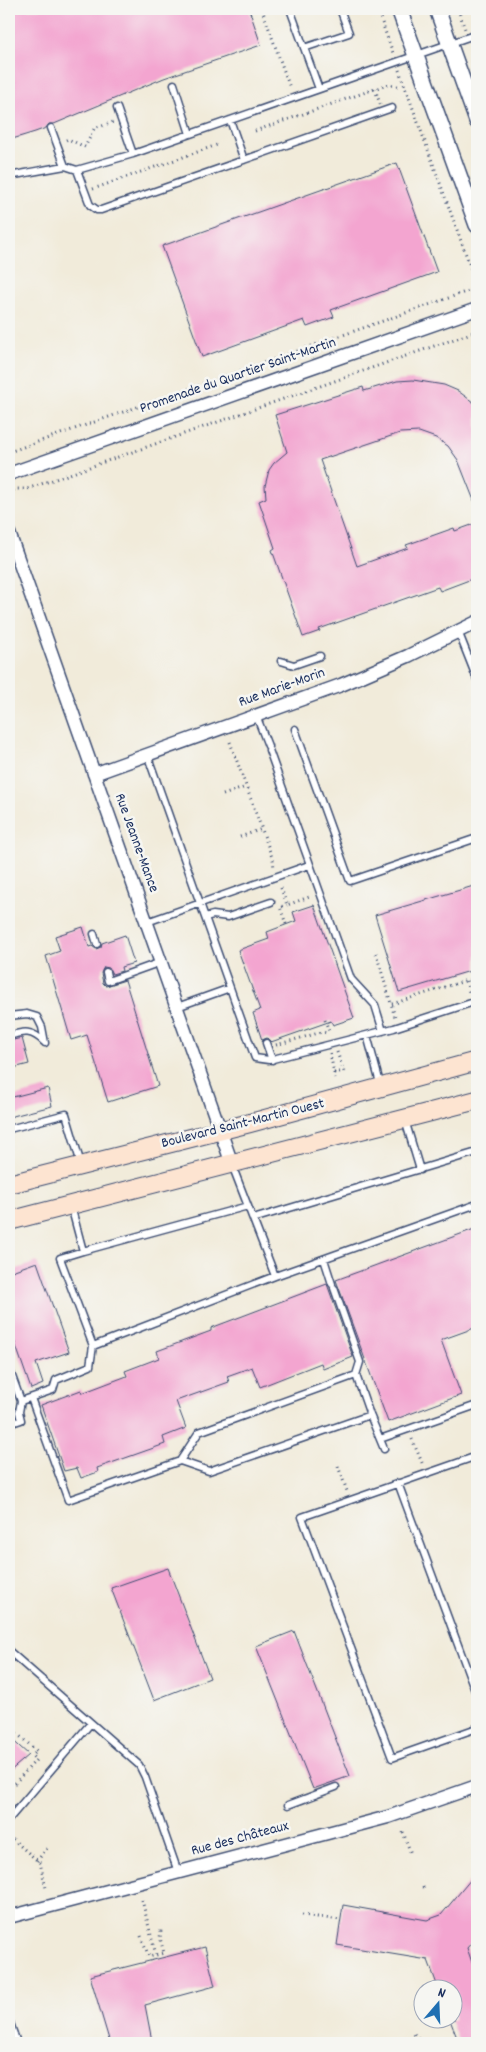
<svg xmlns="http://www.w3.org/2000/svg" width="486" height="2052" viewBox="0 0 486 2052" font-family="Dekko,sans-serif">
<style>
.building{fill:#f3a5d0}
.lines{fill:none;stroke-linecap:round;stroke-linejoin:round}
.service-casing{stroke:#3b4b71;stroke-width:9}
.minor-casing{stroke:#3b4b71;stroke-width:15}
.tertiary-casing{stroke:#3b4b71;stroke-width:18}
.secondary-casing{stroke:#3b4b71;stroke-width:20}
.path{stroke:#3b4b71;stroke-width:3;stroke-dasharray:1 4;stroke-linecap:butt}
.service{stroke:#fff;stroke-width:6}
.minor{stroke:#fff;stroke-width:12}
.tertiary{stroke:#fff;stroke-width:15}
.secondary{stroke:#fde4d1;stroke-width:18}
.labels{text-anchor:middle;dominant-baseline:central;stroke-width:5;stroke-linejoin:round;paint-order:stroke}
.street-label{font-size:15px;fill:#1b2f5e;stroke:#f6f6f2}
</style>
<rect width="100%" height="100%" fill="#f6f6f2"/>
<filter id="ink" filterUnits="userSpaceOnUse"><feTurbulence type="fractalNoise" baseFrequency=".02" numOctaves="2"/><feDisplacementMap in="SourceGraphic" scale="10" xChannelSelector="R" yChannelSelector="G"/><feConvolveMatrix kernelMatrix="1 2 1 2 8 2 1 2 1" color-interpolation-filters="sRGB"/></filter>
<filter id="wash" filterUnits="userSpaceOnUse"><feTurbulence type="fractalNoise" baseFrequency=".0096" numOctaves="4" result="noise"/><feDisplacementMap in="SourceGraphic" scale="20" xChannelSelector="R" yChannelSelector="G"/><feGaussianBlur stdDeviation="1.12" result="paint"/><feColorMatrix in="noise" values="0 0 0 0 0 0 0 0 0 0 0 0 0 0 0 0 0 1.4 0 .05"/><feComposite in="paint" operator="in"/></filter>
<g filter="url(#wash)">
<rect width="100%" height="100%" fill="#f1ebda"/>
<g id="blocks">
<path class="building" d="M9 9H249L261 45 164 78 54 124H49L46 128 35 132 9 140Z
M397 163 437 272 331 310 334 317 307 327 304 320 202 357 162 246Z
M413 380 444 385 458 391 477 405V503H475L458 460 448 446 436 438 419 432 400 433 320 460 357 566 408 548 406 545 423 539 454 528 455 531 477 523V577L440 591 438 587 319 629 320 631 303 637 272 550 275 548 259 501 266 498 265 486 269 470 274 463 287 452 275 415 363 387 364 391 397 381Z
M477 885V969L399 992 375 915Z
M314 905 354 1018 333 1025 331 1021 271 1042 267 1038 262 1040 253 1013 260 1010 238 950 269 939 267 932 296 921 293 912Z
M83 927 89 947 92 946 96 949 101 947 102 943 125 935 134 963 121 967 122 971 112 974 109 968 104 967 101 973 103 983 106 986 125 980 158 1086 108 1102 87 1035 71 1040 46 956 60 951 55 936Z
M22 1038 29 1064 9 1069V1041Z
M48 1088 52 1106 9 1117V1098Z
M477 1228V1327L441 1340 461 1395 388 1422 336 1280Z
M37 1262 69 1352 36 1363 43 1384 31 1389 9 1326V1272Z
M327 1284 353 1357 323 1369 321 1363 260 1387 252 1367 227 1376 229 1382 176 1401 186 1428 163 1437 165 1444 97 1468 98 1472 81 1478 77 1468 64 1471 41 1405 81 1390 82 1393 127 1376 125 1371 159 1358 157 1351 211 1331V1328Z
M168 1568 210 1678 154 1700 111 1588Z
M294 1631 350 1776 313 1789 256 1646Z
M9 1737 29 1755 9 1772Z
M477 1872V1936L467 1948 477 1977V2040L467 2043H459L450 2020H454V1990H439L428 1960 337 1945 343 1905 427 1920 441 1915Z
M205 1947 215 1986 145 2005 152 2041 142 2043H110L90 1976Z"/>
</g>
</g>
<g filter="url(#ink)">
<use href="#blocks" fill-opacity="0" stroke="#3b4b71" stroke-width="1"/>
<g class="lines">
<g class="service-casing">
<path id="service" d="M290 9 319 89
M304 48 349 33 340 9
M174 84 190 134
M117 108 133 154
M230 120 244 160
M51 128 65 166
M77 170 90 205 97 210H101L392 108
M9 176 65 166 77 170 133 154 477 34
M458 631 477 679
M281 661 294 665 320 656
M256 715 268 746
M295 729 350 881 477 838
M269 750 351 979 375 1005 383 1031
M147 754 255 1058 269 1060 394 1028 477 1001
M205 917 213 915 228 917 271 902
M147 922 309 865
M94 934 97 944
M106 972 108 981 161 962
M177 1007 230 988
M9 1016 27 1014 37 1017 42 1027 45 1043
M367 1035 381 1087
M9 1036C24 1031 32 1030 44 1042
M266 1043 272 1060
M405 1120 420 1170
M9 1129 66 1114 81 1164
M232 1165 275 1276
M71 1206 83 1251 248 1206
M253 1219 477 1152
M83 1251 60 1258 93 1346 275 1276 477 1204
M324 1259 332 1284
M9 1368 21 1401 19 1412 21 1420 9 1424
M31 1398 68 1500 180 1461 209 1471 370 1415 356 1375 360 1362 334 1288
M21 1401 53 1390 56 1380 90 1366 93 1346
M370 1415 384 1449
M380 1439 477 1405
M477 1456 302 1517 392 1758 477 1728
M180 1461 199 1432 356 1375
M398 1483 477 1696
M9 1651 139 1765 145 1777 178 1872
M288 1805 336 1787
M9 1819 91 1723
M9 2020 17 2043"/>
</g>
<g class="minor-casing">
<path id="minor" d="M9 474 477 309
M9 533 232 1164
M94 774 341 685 408 656 477 622
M9 1917 388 1817 477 1786"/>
</g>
<g class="tertiary-casing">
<path id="tertiary" d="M399 9 477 225
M437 9 477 121"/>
</g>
<g class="secondary-casing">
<path id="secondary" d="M9 1184 250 1123 477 1061
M9 1221 477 1100"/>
</g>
<path class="path" d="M262 9 290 88
M377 9 393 53
M458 9 465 29
M472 47 477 61
M399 70 477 285
M375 89 380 104
M255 131 386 85 391 84 400 87
M66 140 68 139 85 147 94 129 113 122
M93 189 217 145
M9 452 477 288
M9 493 15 489H27L477 331
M230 742 273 860 274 868
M223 795 246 787
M240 837 262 829
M281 888 287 905 312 896
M286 924 280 907 287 905
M376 953 395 1017
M466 981 469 992
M392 1004 477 977
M325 1020 330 1034
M276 1045 322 1032 328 1033
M337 1052 345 1075
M330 1053 335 1078
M334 1073 344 1071
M412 1439 423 1465
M338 1466 347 1491
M9 1727 37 1751 32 1756 36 1760 15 1783 9 1784
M403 1832 411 1854
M9 1836 40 1863 46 1888
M37 1861 48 1847
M423 1887 424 1890
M142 1900 156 1955
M302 1915 341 1920
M141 1936 149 1957 164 1953 160 1938 161 1930
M414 2034 421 2043"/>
<use href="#service" class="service"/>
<use href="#minor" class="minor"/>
<use href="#tertiary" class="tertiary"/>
<use href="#secondary" class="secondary"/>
</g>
</g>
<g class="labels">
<g class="street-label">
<text transform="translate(238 376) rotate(-19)">Promenade du Quartier Saint-Martin</text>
<text transform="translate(282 688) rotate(-20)">Rue Marie-Morin</text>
<text transform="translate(136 843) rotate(70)">Rue Jeanne-Mance</text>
<text transform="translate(243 1124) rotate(-14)">Boulevard Saint-Martin Ouest</text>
<text transform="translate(240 1839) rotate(-15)">Rue des Châteaux</text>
</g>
</g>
<rect width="486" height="2052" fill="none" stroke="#f6f6f2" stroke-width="30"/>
<g transform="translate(438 2004) rotate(19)"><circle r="24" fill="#f6f6f2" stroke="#9ea6b7"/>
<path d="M0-4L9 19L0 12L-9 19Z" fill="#1f6fb2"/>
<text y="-8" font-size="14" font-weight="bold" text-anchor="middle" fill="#1b2f5e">N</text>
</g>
</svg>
